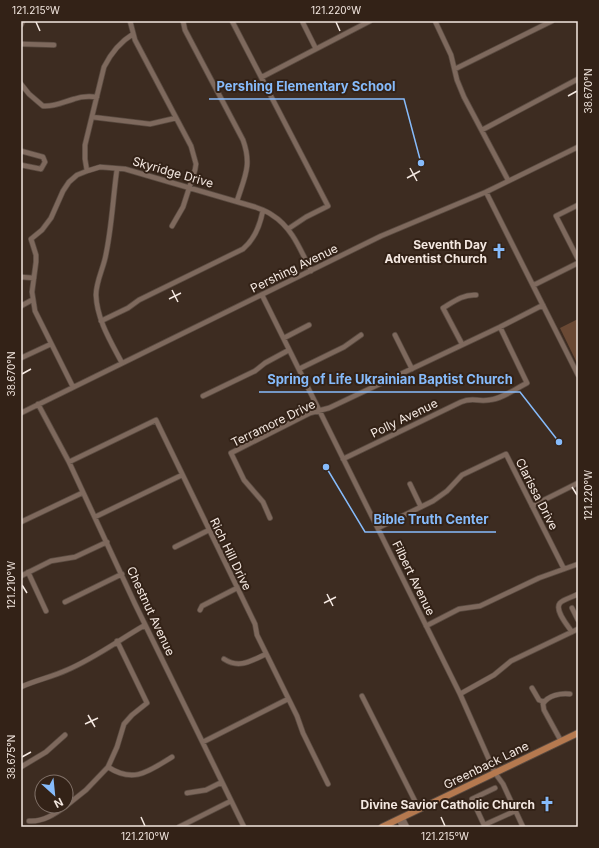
<svg xmlns="http://www.w3.org/2000/svg" width="599" height="848" viewBox="0 0 599 848" font-family="Inter,sans-serif">
<style>
.green{fill:#6a4934}
.lines{fill:none;stroke-linecap:round;stroke-linejoin:round}
.minor-casing{stroke:#5a4b41;stroke-width:6}
.major-casing{stroke:#5a4b41;stroke-width:8}
.minor{stroke:#7e695d;stroke-width:4.5}
.major{stroke:#b5794f;stroke-width:6}
.ticks{fill:none;stroke:#f4e8e1;stroke-width:1.5}
.labels{text-anchor:middle;dominant-baseline:central;stroke-width:4;stroke-linejoin:round;paint-order:stroke}
.street-label{font-size:12px;fill:#f4e8e1;stroke:#332217}
.poi-label{font-size:12px;font-weight:bold;fill:#f4e8e1;stroke:#332217;text-anchor:end}
.leader{fill:none;stroke:#86bbfb;stroke-width:1.5}
.callout-dot{fill:#86bbfb;stroke:#332217;stroke-width:1.5}
.callout-label{font-size:13px;text-anchor:middle;font-weight:bold;fill:#86bbfb;stroke:#332217;stroke-width:4;stroke-linejoin:round;paint-order:stroke}
.neatline{fill:none;stroke:#f4e8e1;stroke-width:1.5}
.ticks-label{font-size:10px;text-anchor:middle;fill:#f4e8e1}
</style>
<rect width="100%" height="100%" fill="#3d2c21"/>
<path class="green" d="M578 319V365L560 328Z"/>
<g class="lines">
<g class="minor-casing">
<path id="minor" d="M130 21 135 40 191 146 196 164 195 170 183 207 172 226
M183 21 185 30 243 140C252 165 245 176 237 201
M232 21 328 206 306 217 288 229
M435 21 451 55 457 80 464 97 508 180
M303 23 316 49
M21 25 23 21
M21 44 54 45
M455 69 552 21
M262 77 370 21
M21 84 29 94 43 106C55 107 63 102 74 99 82 96 89 96 97 97
M92 117 150 124 176 118
M482 130 578 79
M21 151 43 157 45 162 41 169 21 165
M117 169C113 197 112 225 106 254 104 267 96 281 96 295 97 320 111 342 122 363
M87 171 85 159V145L104 67C111 53 120 42 133 34
M486 192 578 375
M578 205 556 216 578 259
M21 277 34 278
M534 285 578 263
M262 295 460 694 495 773 503 784 523 827
M21 306 32 300
M101 321 128 308 139 300 243 249C255 239 260 226 263 210
M395 335 412 369
M284 338 309 325
M462 344 443 308C453 302 463 294 476 295
M21 358 51 344
M299 369 344 347 361 335
M73 387 35 311 32 292 36 262V255L31 239 42 230 51 218 63 191 69 182 77 175 87 171 100 167 125 169 255 207C260 209 267 211 272 215 292 227 301 251 311 271
M203 396 255 371 265 363 289 350
M38 404 69 462 135 604 244 827
M21 413 381 236 486 192 578 147
M343 459 461 402C473 397 477 402 489 400 502 399 515 389 527 383L500 327
M69 462 156 420 255 624 257 635 297 716 303 733 328 784
M410 484 421 507
M532 506 578 483
M95 517 182 475
M270 518 263 502 244 480 231 453 310 413 329 408 500 327 543 305
M21 522 82 493
M378 528 433 501 447 491 462 475 506 454 564 569
M175 547 209 530
M28 572 46 611
M21 576 51 561 75 557 107 542
M65 602 122 574
M572 608 578 620
M200 610 202 606 237 588
M426 626 459 609 480 606 539 578 578 564
M572 632C568 626 554 610 560 603 564 599 573 597 578 594
M224 659C239 669 251 661 266 654
M21 687C36 680 52 677 67 670 95 658 119 640 145 625
M532 688 539 700 544 702
M460 694 494 675 511 661 578 629
M362 696 419 809
M561 741 544 710 543 704C548 695 561 693 570 694
M203 742 288 699
M21 767 46 752 65 735
M108 767C134 784 149 771 172 757
M187 793 206 790 222 782
M66 806 86 790 108 767 117 747 124 724 132 715 147 703 117 641
M402 817 407 827
M398 819 403 827
M29 821C43 822 55 814 66 806
M484 825 515 811
M179 827 231 801
M485 827 472 799 495 788"/>
</g>
<g class="major-casing">
<path id="major" d="M382 827 578 733"/>
</g>
<use href="#minor" class="minor"/>
<use href="#major" class="major"/>
</g>
<path class="ticks" d="M36 22 40 31M336 22 340 31M568 96 577 91M410 168 417 181M407 178 420 171M172 290 178 302M169 299 181 293M22 374 31 369M572 487 577 495M22 585 27 593M327 594 333 606M324 603 336 597M88 715 95 727M85 724 98 718M22 757 31 752M141 817 145 826M441 817 445 826"/>
<defs>
<g id="church-bare" transform="scale(1.2)"><path d="M-1.2-6h2.4v3.5h3.3v2.4h-3.3V6h-2.4V-.1h-3.3v-2.4h3.3Z" fill="#86bbfb" stroke="#332217" stroke-width="2.5" paint-order="stroke"/></g>
</defs>
<g fill-rule="evenodd">
<use href="#church-bare" x="499" y="251"/>
<use href="#church-bare" x="547" y="804"/>
</g>
<g class="labels">
<g class="street-label">
<text transform="translate(173 172) rotate(16)">Skyridge Drive</text>
<text transform="translate(294 268) rotate(-26)">Pershing Avenue</text>
<text transform="translate(404 418) rotate(-26)">Polly Avenue</text>
<text transform="translate(273 423) rotate(-26)">Terramore Drive</text>
<text transform="translate(537 494) rotate(63)">Clarissa Drive</text>
<text transform="translate(231 554) rotate(64)">Rich Hill Drive</text>
<text transform="translate(414 578) rotate(64)">Filbert Avenue</text>
<text transform="translate(151 611) rotate(65)">Chestnut Avenue</text>
<text transform="translate(486 765) rotate(-26)">Greenback Lane</text>
</g>
<g class="poi-label">
<text x="487" y="244">Seventh Day<tspan x="487" dy="14">Adventist Church</tspan></text>
<text x="535" y="804">Divine Savior Catholic Church</text>
</g>
</g>
<path class="leader" d="M421 163L404 99H209M559 442L520 392H259M326 467L365 532H496"/>
<g class="callout-dot">
<circle cx="421" cy="163" r="4"/>
<circle cx="559" cy="442" r="4"/>
<circle cx="326" cy="467" r="4"/>
</g>
<g class="callout-label">
<text x="306" y="91">Pershing Elementary School</text>
<text x="390" y="384">Spring of Life Ukrainian Baptist Church</text>
<text x="431" y="524">Bible Truth Center</text>
</g>
<rect width="599" height="848" fill="none" stroke="#332217" stroke-width="44"/>
<g transform="translate(54 794) rotate(153)"><circle r="19" fill="#332217" stroke="#807168"/>
<path d="M0-3L7 15L0 10L-7 15Z" fill="#86bbfb"/>
<text y="-6" font-size="11" font-weight="bold" text-anchor="middle" fill="#f4e8e1">N</text>
</g>
<rect x="22" y="22" width="555" height="804" class="neatline"/>
<g class="ticks-label">
<text x="36" y="14">121.215°W</text>
<text x="336" y="14">121.220°W</text>
<text transform="translate(588 91) rotate(-90)" y="4">38.670°N</text>
<text transform="translate(11 374) rotate(-90)" y="4">38.670°N</text>
<text transform="translate(588 495) rotate(-90)" y="4">121.220°W</text>
<text transform="translate(11 585) rotate(-90)" y="4">121.210°W</text>
<text transform="translate(11 757) rotate(-90)" y="4">38.675°N</text>
<text x="145" y="840">121.210°W</text>
<text x="445" y="840">121.215°W</text>
</g>
</svg>
